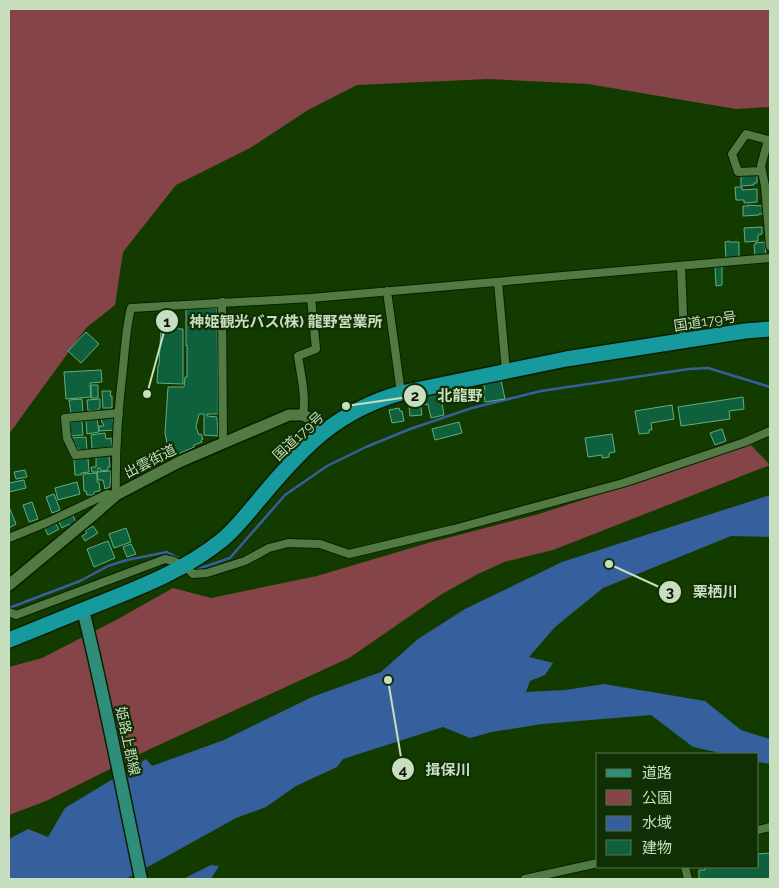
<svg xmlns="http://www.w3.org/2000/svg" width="779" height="888" viewBox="0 0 779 888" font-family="Raleway,'Noto Sans JP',sans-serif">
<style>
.green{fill:#854548}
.water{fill:#355f9d}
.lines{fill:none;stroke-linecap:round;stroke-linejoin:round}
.stream{stroke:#355f9d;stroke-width:2.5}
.building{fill:#0f613d;stroke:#63ad84}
.street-casing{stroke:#091e03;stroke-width:10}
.secondary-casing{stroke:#091e03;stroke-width:14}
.primary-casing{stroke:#091e03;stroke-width:15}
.highway-casing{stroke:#091e03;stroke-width:18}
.street{stroke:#517b42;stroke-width:8}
.secondary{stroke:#517b42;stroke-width:11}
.primary{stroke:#2e8e79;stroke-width:12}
.highway{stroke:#179a9e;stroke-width:15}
.labels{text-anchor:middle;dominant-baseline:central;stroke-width:4.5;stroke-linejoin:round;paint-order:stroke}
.street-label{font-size:14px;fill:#c7debf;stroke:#102f04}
.leader{fill:none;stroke:#c7debf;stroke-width:2}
.callout-dot{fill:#c7debf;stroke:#102f04;stroke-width:2}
.mark-label{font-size:15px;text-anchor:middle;font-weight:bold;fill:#111}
.callout-label{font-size:15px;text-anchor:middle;font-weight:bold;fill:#c7debf;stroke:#102f04;stroke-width:4.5;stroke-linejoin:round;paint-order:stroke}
</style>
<rect width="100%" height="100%" fill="#133b00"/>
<path class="green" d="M9 9H770V107L736 109 588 84 488 79 357 85 308 110 250 148 176 185 123 252 115 305 86 328 9 434Z
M751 445 770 465 553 550 504 562 476 575 442 594 349 658 150 749 46 801 9 815V667L42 658 118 619 173 588 211 598 317 576 428 543 539 514Z"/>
<path class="water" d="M770 495V537L731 536 603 588 555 627 529 657 553 663 545 675 530 681 526 692 565 690 604 684 705 701 741 730 770 739V764L758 762V754H725L693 747 651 715 542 724 492 732 470 738 443 727 343 759 337 767 296 786 266 807 236 818 126 879H9V839L28 829 48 837 65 808 146 759 152 766 224 740 312 697 381 672 418 639 465 609 562 562Z
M211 865 219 866 211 879H183Z"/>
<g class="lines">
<path class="stream" d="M193 567 198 569 230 558 285 495 327 466 366 447 410 429 472 408 541 391 689 369 708 368 770 387
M9 608 80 581 108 566 127 560 167 552 182 560"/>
</g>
<path class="building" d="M757 175V183H754V185L741 186V176Z
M735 187H742V190L757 189V202L744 203V200H736Z
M748 205 763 206V214H759V215L743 216V206H749Z
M762 227V234L758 235V241L745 242 744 228Z
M729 241V242H739V257L726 259 725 242Z
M765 242 766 256 755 257 754 245H755V243Z
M722 266V285L716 286 715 267Z
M186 308H217L218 414H207V416L217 417 218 436 204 435V414H199L196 427 199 435 201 434 203 439 201 440 202 442 194 445V447L170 458 165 433 168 387H184L185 377H187V345L186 346Z
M161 328 183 329V384L157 383 158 365H159Z
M86 332 99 344 81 363 68 351Z
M101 370 102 382 90 383 91 397 66 399 64 372Z
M501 380 505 399 485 402 483 390H485L483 382Z
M91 385H98V398H91Z
M102 391H111L110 396H112V408H103Z
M440 392 444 415 431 418 428 404 425 405 423 397Z
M419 395 422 415 410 416 408 396Z
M743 397 744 409 729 411 730 419 681 426 678 407Z
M82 399 83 413 71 414 69 400Z
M100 399V408H99V410L88 411 87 400Z
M672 405 674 419 651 423 652 430H649V433L639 434 635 411Z
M399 408 400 411H402L404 421 392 423 389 410Z
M101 418H113L114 430 99 431V426H104L103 423H102Z
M97 419 99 432 87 434 86 420Z
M82 421 83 435 71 436 70 422Z
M459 422 462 433 435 440 432 429Z
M722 429 726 441 715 445 710 433Z
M105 433 106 439 111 438 112 447 92 449 91 435Z
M612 434 615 452 609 453V457L602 458V455L588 457 585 438Z
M86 437 87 450H78V448H76L75 443H73L72 438Z
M109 456 110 467H108V470L101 471 100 468H98V472H92L91 467H96V457Z
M88 458 89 472 81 473V475H75L74 459Z
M25 470 27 477 16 479 14 472Z
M111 471 110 487 105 489 103 480H98L97 472Z
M97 473V482H99L100 491 94 492V495H87L86 491H84L83 474Z
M24 480 26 488 9 492V483Z
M77 482 80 494 58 500 55 488Z
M54 494 60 510 52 513 46 497Z
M32 502 38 519 29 522 23 505Z
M10 509 16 524 9 528V510Z
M72 514 76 522 70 526 69 524 62 528 59 522Z
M54 521 59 529 48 535 44 527Z
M93 526 98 533 85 541 82 536 87 533 85 531Z
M126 528 131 542 114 548 109 534Z
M108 541 115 558 94 567 87 549Z
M131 544 136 554 127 557 123 547Z
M770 853V879H699V870H705V867H758V854Z"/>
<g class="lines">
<g class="street-casing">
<path id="street" d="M762 171 738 172 732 154 746 134 768 140 761 166 765 186 770 246
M681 266 684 340
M498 282 506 371
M387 291 401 393
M222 302 223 443
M303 415C306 395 301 376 298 356L316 349 311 298
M116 451 75 455 67 438 65 418 119 413
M9 538 48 522 107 494 116 495C115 453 118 410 123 368 125 348 126 328 131 308L311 298 770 258
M190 571 193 574 207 573 245 561 269 548 288 543 320 544 349 554 454 529 623 483 745 442 770 431
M9 612 16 615 165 559 174 561 178 563
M758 830 770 827
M685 867 688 879
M525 879 598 863"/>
</g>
<g class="secondary-casing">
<path id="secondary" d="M9 585 92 516 116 495 179 462 289 415H303L313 420 323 432"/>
</g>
<g class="primary-casing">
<path id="primary" d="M83 610C105 699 122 789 141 879"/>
</g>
<g class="highway-casing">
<path id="highway" d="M9 640C37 629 65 617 93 606 138 588 184 571 222 540 237 528 250 510 263 495 304 446 337 411 401 393L566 359 745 331 770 329"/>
</g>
<use href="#street" class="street"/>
<use href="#secondary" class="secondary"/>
<use href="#primary" class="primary"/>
<use href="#highway" class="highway"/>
</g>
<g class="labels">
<g class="street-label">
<text transform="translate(705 321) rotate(-9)">国道179号</text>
<text transform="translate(298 436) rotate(-43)">国道179号</text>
<text transform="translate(150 461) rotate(-27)">出雲街道</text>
<text transform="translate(128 741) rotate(78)">姫路上郡線</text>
</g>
</g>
<path class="leader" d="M147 394L167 321M346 406L415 396M609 564L670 592M388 680L403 769"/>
<g class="callout-dot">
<circle cx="147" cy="394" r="5"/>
<circle cx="346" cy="406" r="5"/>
<circle cx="609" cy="564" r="5"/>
<circle cx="388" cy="680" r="5"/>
<circle cx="167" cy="321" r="12"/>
<circle cx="415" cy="396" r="12"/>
<circle cx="670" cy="592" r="12"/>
<circle cx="403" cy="769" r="12"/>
</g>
<g class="mark-label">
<text x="167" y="327">1</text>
<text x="415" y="401">2</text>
<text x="670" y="597">3</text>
<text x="403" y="775">4</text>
</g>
<g class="callout-label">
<text x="286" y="327">神姫観光バス(株) 龍野営業所</text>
<text x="460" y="401">北龍野</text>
<text x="715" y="597">栗栖川</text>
<text x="448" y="775">揖保川</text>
</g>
<rect width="779" height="888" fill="none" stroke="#c7debf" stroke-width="20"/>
<rect x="596" y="753" width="162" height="115" fill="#102f04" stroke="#59754f"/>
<rect x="606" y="769" width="25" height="8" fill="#2e8e79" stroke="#59754f"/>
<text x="642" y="778" font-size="15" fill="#c7debf">道路</text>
<rect x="606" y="790" width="25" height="15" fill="#854548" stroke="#59754f"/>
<text x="642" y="803" font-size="15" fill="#c7debf">公園</text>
<rect x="606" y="816" width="25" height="15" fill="#355f9d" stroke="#59754f"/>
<text x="642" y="828" font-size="15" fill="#c7debf">水域</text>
<rect x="606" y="840" width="25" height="15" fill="#0f613d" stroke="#59754f"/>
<text x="642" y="853" font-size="15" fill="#c7debf">建物</text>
</svg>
